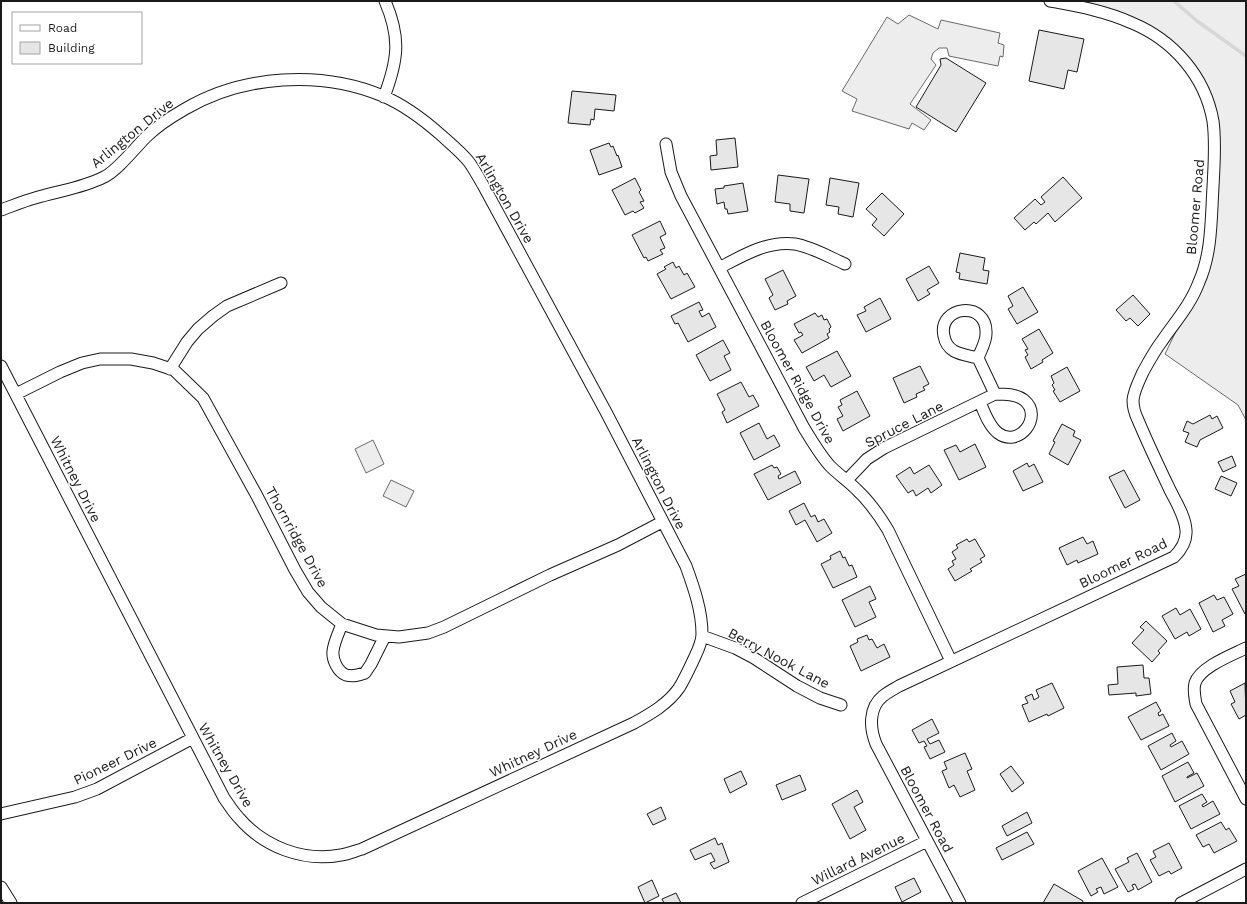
<svg xmlns="http://www.w3.org/2000/svg" width="1247" height="904" viewBox="0 0 1247 904" font-family="'Work Sans',sans-serif">
<style>
.built{fill:#ededed;stroke:#6a6a6a}
.lines{fill:none;stroke-linecap:round;stroke-linejoin:round}
.stream{stroke:#d7d7d7;stroke-width:3.5}
.building{fill:#e6e6e6;stroke:#1a1a1a}
.street-casing{stroke:#1a1a1a;stroke-width:13}
.street{stroke:#fff;stroke-width:11}
.labels{text-anchor:middle;dominant-baseline:central;stroke-width:3;stroke-linejoin:round;paint-order:stroke}
.street-label{font-size:14px;fill:#1a1a1a;stroke:#fff}
</style>
<rect width="100%" height="100%" fill="#fff"/>
<path class="built" d="M1050 1H1246V420L1238 405 1165 354 1200 282 1215 153 1202 87 1148 31Z
M909 15 938 29 941 20 1000 33 998 43 1004 45 1003 57 1000 56 998 66 949 56 947 48H939L933 53 931 59 936 65 910 104 931 120 924 130 912 123 909 129 852 111 857 99 842 91 887 17 898 24Z
M373 440 384 464 366 473 355 449Z
M391 480 414 491 406 507 383 496Z"/>
<g class="lines">
<path class="stream" d="M1174 1 1197 21 1246 56"/>
</g>
<path class="building" d="M1039 30 1084 39 1077 72 1068 70 1064 89 1029 81Z
M946 58 986 83 956 132 916 107 941 65 940 59Z
M572 91 616 95 614 111 595 109 594 120 591 119 590 125 568 123Z
M735 138 738 167 711 170 710 156 717 155 716 140Z
M609 143 611 147 613 146 617 156 618 155 622 167 599 175 590 150Z
M778 175 809 179 804 213 790 211V204L775 202Z
M1063 177 1082 198 1055 222 1048 213 1036 224 1034 222 1025 230 1014 218 1035 199 1041 205 1045 202 1041 197Z
M635 178 641 190 639 192 644 201 640 202 644 208 635 213 633 211 625 215 612 190Z
M830 178 859 183 853 217 838 214 839 207 826 205Z
M743 183 748 211 728 214 727 209H725L724 202 717 204 715 189 724 188V186Z
M882 193 904 214 884 236 872 225 877 219 866 209Z
M660 221 666 234 660 237 665 248 660 250 663 254 648 261 646 257 644 258 632 235Z
M960 253 985 258 983 270 989 271 987 284 959 279 960 273 956 272Z
M673 262 676 268 679 266 684 275 687 273 695 287 671 299 657 274 666 269 664 267Z
M929 266 939 283 927 290 930 294 918 301 906 279Z
M783 270 796 296 787 301 788 304 775 310 769 298 773 295 765 279Z
M1023 287 1038 312 1017 324 1008 309 1013 306 1008 296Z
M1133 295 1150 314 1138 326 1130 318 1126 321 1116 310Z
M880 298 891 319 866 332 857 315 866 311 864 307Z
M699 302 703 310 699 311 702 317 709 313 716 327 688 342 678 323 675 324 671 316Z
M815 313 818 317 822 315 824 320 827 319 831 327 829 329 830 332 827 334 829 338 802 353 794 340 803 335 801 332 799 333 794 324Z
M1039 329 1053 353 1042 360 1043 362 1031 369 1025 357 1028 355 1025 350 1028 349 1022 339Z
M723 340 730 353 724 356 731 370 710 381 696 355Z
M837 351 851 376 831 387 824 375 814 381 806 367Z
M920 366 929 384 923 387 925 390 916 394 917 397 904 403 893 378Z
M1067 367 1080 391 1060 402 1053 391 1055 390 1052 385 1054 383 1051 376Z
M741 382 749 397 753 395 759 406 727 423 722 412 725 410 717 394Z
M857 391 870 416 843 431 837 419 843 416 838 407 842 405 840 400Z
M1210 415 1212 419 1217 416 1223 428 1200 440 1197 447 1185 442 1189 433 1183 431 1187 421 1193 424Z
M759 423 767 439 774 435 780 446 754 460 740 433Z
M1062 424 1075 431 1073 436 1081 440 1068 465 1049 454 1055 442 1053 441Z
M975 444 986 467 959 480 944 450 956 445 960 452Z
M1232 456 1236 466 1223 472 1218 462Z
M1027 463 1029 467 1034 464 1043 482 1023 491 1013 471Z
M772 465 774 468 777 467 781 474 778 476 779 479 795 471 801 483 768 500 754 474Z
M929 465 942 485 931 493 928 488 916 496 913 490 908 493 896 476 910 467 914 474Z
M1124 470 1140 500 1125 508 1109 477Z
M1221 476 1237 483 1231 496 1215 489Z
M804 503 811 517 815 515 818 522 824 519 832 533 817 542 805 520 796 525 789 511Z
M1083 537 1087 544 1093 541 1098 554 1078 563 1077 560 1067 565 1059 548Z
M967 539 969 542 975 539 985 556 980 559 982 562 970 569 972 571 955 581 948 569 954 565 952 561 956 559 952 552 958 548 956 545Z
M840 551 843 558 845 557 849 566 852 565 857 577 833 588 821 564 831 559 830 556Z
M1246 574V614H1245L1232 589 1239 586 1235 579Z
M870 586 876 599 869 602 876 617 855 627 842 600Z
M1214 595 1217 600 1224 597 1233 614 1222 620 1225 626 1213 632 1199 603Z
M1176 608 1180 615 1190 609 1201 629 1189 636 1187 632 1175 639 1162 616Z
M1146 621 1167 641 1158 651 1160 653 1152 662 1132 643 1144 630 1140 627Z
M867 635 869 640 872 639 877 648 884 644 890 657 861 671 850 646 858 642 857 639Z
M1143 665 1144 678H1149L1151 694 1136 696V693L1109 695 1108 685 1118 684 1117 667Z
M1052 683 1064 708 1048 716 1047 714 1029 722 1022 705 1028 703 1025 697 1032 694 1034 700 1039 697 1036 690Z
M1245 683 1246 715 1239 719 1231 704 1235 702 1230 691Z
M1156 702 1161 711 1158 713 1159 716 1163 714 1169 726 1141 740 1128 717Z
M932 719 939 733 927 739 930 744 939 740 945 752 930 759 924 747 927 746 924 741 919 743 912 730Z
M1172 733 1176 741 1170 745 1171 747 1182 741 1189 754 1161 770 1148 746Z
M965 753 972 769 967 771 975 790 960 797 954 785 949 788 942 771 947 769 944 762Z
M1188 762 1194 773 1187 777V778L1197 773 1204 786 1175 802 1162 776Z
M1011 766 1024 783 1012 792 1000 774Z
M741 771 747 784 730 793 724 779Z
M800 775 806 790 782 800 776 785Z
M857 790 863 802 854 807 866 830 850 839 832 804Z
M1202 794 1207 802 1202 805 1203 807 1213 801 1220 814 1191 829 1179 806Z
M661 807 666 819 653 825 647 814Z
M1027 812 1032 823 1007 836 1002 826Z
M1221 822 1226 830 1229 828 1237 841 1214 853 1209 844 1203 847 1196 835Z
M1027 832 1034 844 1002 860 996 848Z
M715 838 718 845 722 843 729 862 714 869 710 863 715 861 711 853 695 860 690 850Z
M1169 843 1182 868 1171 874 1169 871 1159 876 1150 860 1156 857 1153 851Z
M1137 853 1152 882 1138 890 1135 884 1132 885 1134 889 1128 892 1115 869 1129 862 1127 858Z
M1102 858 1118 887 1104 894 1101 887 1096 889 1098 892 1091 896 1078 871Z
M914 878 921 892 902 902 895 887Z
M652 880 659 896 645 903 638 887Z
M1054 884 1083 901 1082 903H1043Z
M676 893 681 903H664L662 899Z"/>
<g class="lines">
<g class="street-casing">
<path id="street" d="M384 97C398 60 401 38 385 1
M666 144 671 172 681 196 804 428C812 441 820 455 830 466 838 474 848 481 856 489 869 501 879 515 888 530L951 661
M1 210C12 206 24 201 35 198 58 191 83 188 104 177 117 171 135 148 146 137 157 126 171 117 185 109 243 75 321 70 383 96 404 105 424 120 441 135 451 144 461 152 469 162 474 169 479 178 483 185L606 412 686 566C694 588 702 611 702 634 702 644 696 654 692 663 688 671 684 680 679 688 668 704 650 714 634 723L362 849C355 851 348 854 341 855 303 862 264 847 239 818 233 812 229 805 224 798L1 366
M719 268C742 256 768 240 795 244 812 247 829 257 845 264
M978 358C971 356 961 355 954 351 949 348 945 342 944 336 937 306 988 299 986 334 986 342 981 350 978 358L995 394
M170 369 187 342 198 329 213 316 227 306 281 283
M16 394 60 372 82 363 100 359H131L153 363 174 370 203 398 257 496 295 570 308 592 321 607 342 624 376 635 399 637 428 633 444 627 550 575 618 545 662 522
M847 480 867 459 884 448 995 394C1005 394 1016 394 1024 400 1044 416 1019 449 998 433 989 426 984 412 980 402
M342 624C339 632 334 642 333 651 332 660 338 672 346 675 353 677 359 675 365 673L371 664 385 636
M702 636 735 648 754 658 797 686 820 698 841 705
M1246 648C1232 655 1200 667 1195 683 1193 690 1195 698 1196 704L1246 799
M1 814 75 797 97 789 193 738
M1 887 11 903
M802 903 927 841
M960 903 876 744C870 729 868 708 883 696 888 692 894 689 899 686L1174 557C1181 550 1187 541 1186 530 1185 516 1176 502 1170 490 1159 467 1148 444 1138 420 1135 414 1133 407 1133 400 1134 390 1139 381 1143 372 1149 361 1155 350 1162 341 1175 322 1191 304 1199 282 1212 253 1211 219 1213 187 1214 165 1216 143 1213 121 1205 76 1173 40 1132 23 1106 11 1077 6 1050 1
M1181 903 1246 869"/>
</g>
<use href="#street" class="street"/>
</g>
<g class="labels">
<g class="street-label">
<text transform="translate(132 133) rotate(-39)">Arlington Drive</text>
<text transform="translate(505 198) rotate(60)">Arlington Drive</text>
<text transform="translate(1195 207) rotate(-85)">Bloomer Road</text>
<text transform="translate(798 382) rotate(61)">Bloomer Ridge Drive</text>
<text transform="translate(904 424) rotate(-27)">Spruce Lane</text>
<text transform="translate(76 479) rotate(63)">Whitney Drive</text>
<text transform="translate(659 483) rotate(63)">Arlington Drive</text>
<text transform="translate(297 537) rotate(61)">Thornridge Drive</text>
<text transform="translate(1123 563) rotate(-26)">Bloomer Road</text>
<text transform="translate(779 658) rotate(28)">Berry Nook Lane</text>
<text transform="translate(533 753) rotate(-25)">Whitney Drive</text>
<text transform="translate(115 761) rotate(-26)">Pioneer Drive</text>
<text transform="translate(226 765) rotate(60)">Whitney Drive</text>
<text transform="translate(927 809) rotate(62)">Bloomer Road</text>
<text transform="translate(858 859) rotate(-26)">Willard Avenue</text>
</g>
</g>
<rect width="1247" height="904" fill="none" stroke="#1a1a1a" stroke-width="4"/>
<rect x="12" y="12" width="130" height="52" fill="#ffffff" stroke="#a3a3a3"/>
<rect x="20" y="25" width="20" height="6" fill="#ffffff" stroke="#a3a3a3"/>
<text x="48" y="32" font-size="12" fill="#1a1a1a">Road</text>
<rect x="20" y="42" width="20" height="12" fill="#e6e6e6" stroke="#a3a3a3"/>
<text x="48" y="52" font-size="12" fill="#1a1a1a">Building</text>
</svg>
